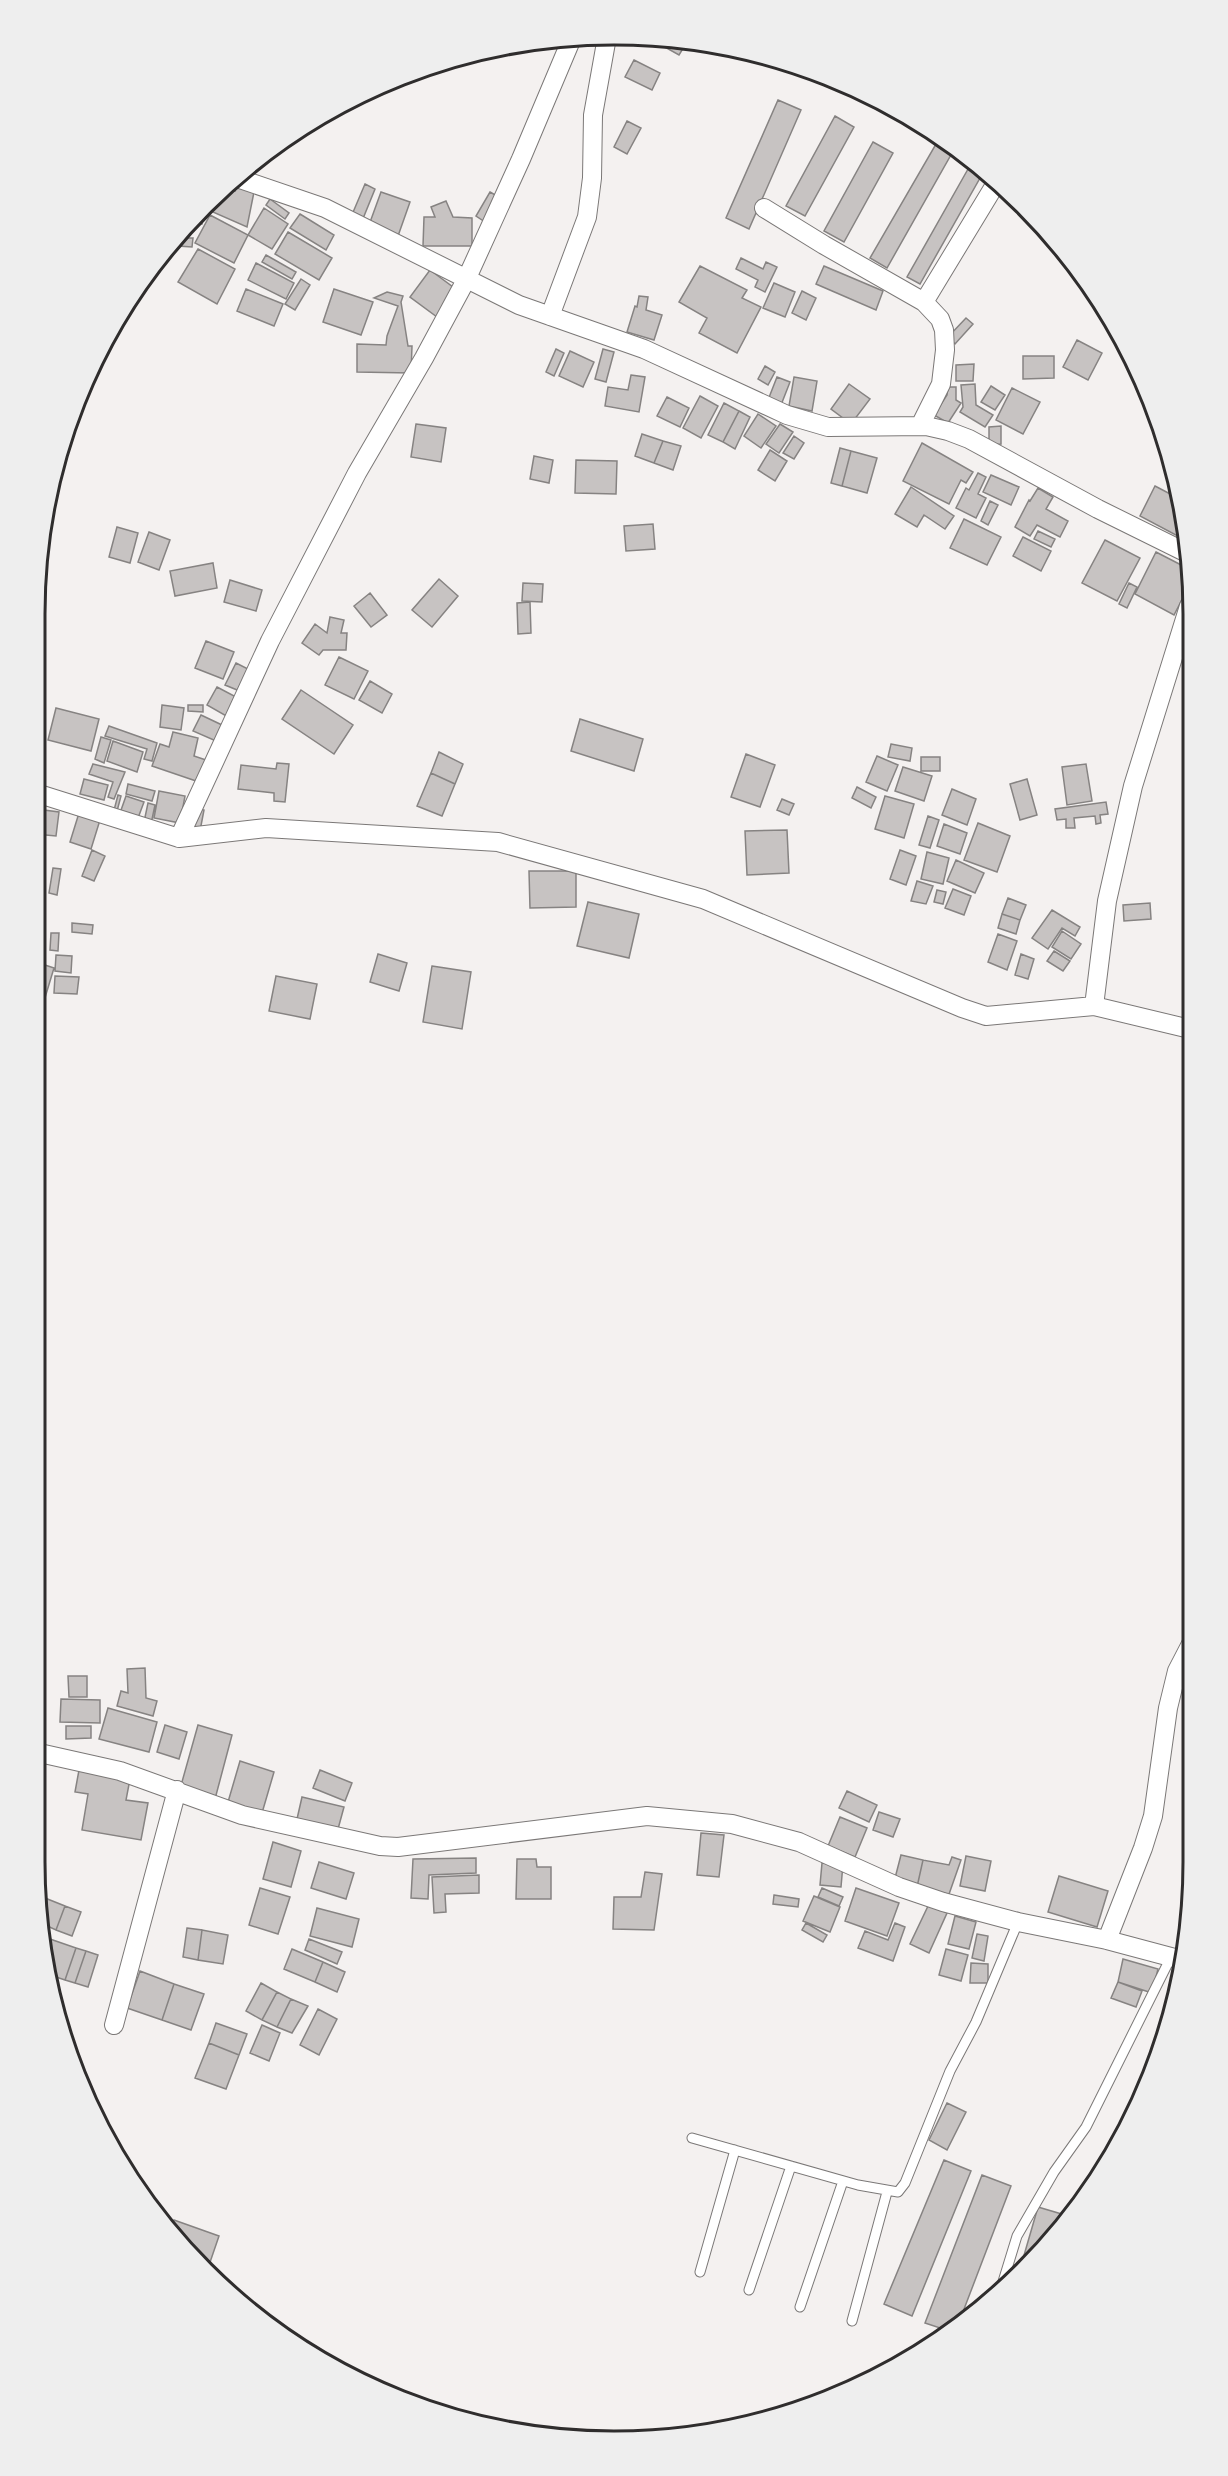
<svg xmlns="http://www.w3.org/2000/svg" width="1228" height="2476" viewBox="0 0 1228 2476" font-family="'Exo 2',sans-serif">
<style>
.building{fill:#c7c3c2;stroke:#868382;stroke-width:1.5}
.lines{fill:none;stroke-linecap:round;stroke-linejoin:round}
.lane-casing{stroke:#7b7877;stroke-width:11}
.street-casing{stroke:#7b7877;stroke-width:20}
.lane{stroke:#fff;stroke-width:9}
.street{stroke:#fff;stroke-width:18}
.rim{fill:none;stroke:#2f2d2d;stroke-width:3}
</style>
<rect width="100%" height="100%" fill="#f4f1f0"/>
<path class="building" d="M645 36H652L687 42 679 55Z
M634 60 660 73 652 90 625 77Z
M778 100 801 110 749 229 726 218Z
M835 116 854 127 805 216 786 206Z
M627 121 641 128 627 154 614 147Z
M873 142 893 153 844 242 824 231Z
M936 144 952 153 887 268 870 258Z
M972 162 984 171 920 284 907 277Z
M237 182 255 187 247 227 206 209 205 207 222 188 235 191Z
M365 184 375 189 362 221 351 217Z
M381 192 410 202 398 236 369 225Z
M490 192 499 197 485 222 476 216Z
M270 199 289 213 285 219 266 205Z
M446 201 453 217 472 218V246H423L424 217H435L431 207Z
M264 208 288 224 272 249 248 235Z
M203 210 202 224H191L187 238H193L192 247 178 246 179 243 176 242 178 236Z
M300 214 334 235 326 250 290 228Z
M210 215 248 235 234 263 195 243Z
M288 232 332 258 319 280 275 254Z
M198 249 235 269 217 304 178 282Z
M266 255 296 272 292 279 262 262Z
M741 258 763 269 766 262 777 267 765 292 755 287 758 280 736 269Z
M256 263 294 283 286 299 248 280Z
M700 266 747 290 742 298 761 307 737 353 699 333 707 318 679 302Z
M824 266 883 291 876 310 816 284Z
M430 270 457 290 437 317 410 297Z
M301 279 310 285 295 310 285 304Z
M774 283 795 292 785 317 763 308Z
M246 289 283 304 274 326 237 311Z
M334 289 373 302 361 335 323 322Z
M802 291 816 298 806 320 792 313Z
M387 292 403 296 401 302 408 346H412L411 373 357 372V344L386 345 387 336 398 306 374 298Z
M639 296 648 297 646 310 662 315 654 340 627 332 635 306 637 307Z
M966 318 973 324 955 344 948 337Z
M1077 340 1102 353 1088 380 1063 367Z
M556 349 564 353 554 376 546 372Z
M603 349 614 352 606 382 595 379Z
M570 351 594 362 583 387 559 376Z
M1023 356H1054V378L1023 379Z
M974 364 973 381H956V365Z
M765 366 775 372 768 385 758 379Z
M631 375 645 377 639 412 605 406 608 387 628 390Z
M777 377 790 382 781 405 768 400Z
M794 377 817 381 812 411 789 406Z
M849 384 870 399 851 424 831 409Z
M975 384 976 405 993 415 985 427 960 412 963 407 961 385Z
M991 386 1005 395 995 410 981 402Z
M948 387H956V400L961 403 948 423 934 415 947 395Z
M1012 388 1040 402 1023 434 996 420Z
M700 396 718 406 701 438 683 428Z
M667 397 689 408 680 427 657 416Z
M724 403 739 411 723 442 708 435Z
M739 411 750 417 735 449 723 442Z
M758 414 776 426 761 448 744 436Z
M416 424 446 428 441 462 411 457Z
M780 424 793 432 779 453 766 444Z
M1001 426V444L989 445V427Z
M642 434 663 441 654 463 635 456Z
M794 436 804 443 794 459 783 453Z
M663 441 681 446 673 470 654 463Z
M922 443 973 472 966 483 961 480 949 504 903 481Z
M840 448 851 451 842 486 831 483Z
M770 450 787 461 775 481 758 470Z
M851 451 877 458 867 493 842 486Z
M534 456 553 460 549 483 530 479Z
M576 460 617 461 616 494 575 493Z
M978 473 986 477 978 494 986 498 976 518 956 508 966 488 969 490Z
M991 475 1019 487 1011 505 983 492Z
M1155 486 1178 498 1189 542 1140 516Z
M911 487 954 516 945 529 924 515 917 527 895 514Z
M1038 488 1053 497 1046 509 1068 521 1060 537 1037 525 1030 536 1015 527 1029 500 1030 501Z
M990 501 998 505 988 525 981 521Z
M964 519 1001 537 987 565 950 548Z
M653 524 655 549 626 551 624 526Z
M117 527 138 533 130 563 109 557Z
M1038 531 1055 539 1051 547 1034 539Z
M149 532 170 540 159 570 138 562Z
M1023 537 1051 551 1041 571 1013 556Z
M1105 540 1140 558 1117 601 1082 583Z
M1156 552 1189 569V586L1174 615 1135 594Z
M213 563 217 588 175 596 170 571Z
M439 579 458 596 432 627 412 610Z
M230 580 262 590 256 611 224 602Z
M523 583 543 584 542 602 522 601Z
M1129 583 1137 587 1127 608 1119 604Z
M370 593 387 615 371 627 354 606Z
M530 602 531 633 518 634 517 603Z
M330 617 344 620 341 633H347L346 650H323L319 655 302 643 315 624 327 633Z
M206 641 234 652 223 679 195 668Z
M339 657 368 671 354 699 325 685Z
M236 663 252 671 242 692 225 685Z
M370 681 392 694 382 713 359 700Z
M217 687 238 698 228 717 207 705Z
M301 690 353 725 334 754 282 719Z
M162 705 184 708 181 730 160 727Z
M188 705H203V712L188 711Z
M56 708 99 719 91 751 48 740Z
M201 715 222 725 216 741 193 731Z
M580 719 643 739 634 771 571 751Z
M109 726 157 743 152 761 144 759 147 749 105 736Z
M173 732 198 738 194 756 206 760 199 782 152 766 160 744 169 747Z
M101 737 111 740 104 763 95 759Z
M113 741 143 752 137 772 107 761Z
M891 744 912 748 910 761 888 757Z
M439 752 463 764 455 784 431 773Z
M746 754 775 765 760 807 731 797Z
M877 756 898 765 887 791 866 782Z
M921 757H940V771H921Z
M277 763 289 764 285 802 274 801V793L238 789 241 765 276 769Z
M93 764 125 772 114 799 108 797 113 782 89 774Z
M1086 764 1092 801 1067 805 1062 767Z
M903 767 932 776 924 801 895 791Z
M431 773 455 784 442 816 417 806Z
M84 779 108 785 104 800 80 794Z
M1027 779 1037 815 1020 820 1010 784Z
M128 784 155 791 152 801 126 794Z
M857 787 876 797 871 808 852 798Z
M952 789 976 799 967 825 942 815Z
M159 791 185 796 180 823 154 818Z
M118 795 121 796 116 815 113 814Z
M126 796 144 802 138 818 120 813Z
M885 796 914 804 904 838 875 829Z
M782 799 794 804 789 815 777 810Z
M1106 802 1108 814 1100 815 1101 823 1096 824 1095 816 1074 818 1075 828H1066V819L1057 820 1055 809Z
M148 803 155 805 151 824 144 822Z
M195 808 204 810 200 831 191 830Z
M36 809 59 812 56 836 35 834Z
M79 813 100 820 91 849 70 842Z
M928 816 939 820 930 848 919 845Z
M978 823 1010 836 997 872 964 860Z
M944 824 967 833 960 854 937 846Z
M787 830 789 873 747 875 745 831Z
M92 850 105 856 94 881 82 876Z
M900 850 916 856 906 885 890 879Z
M927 852 949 858 943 884 921 879Z
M956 860 984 873 975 893 947 881Z
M53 868 61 869 57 895 49 893Z
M529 871H576V907L530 908Z
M917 881 933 886 926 904 911 901Z
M953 889 971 896 964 915 945 908Z
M937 890 946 892 943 904 934 902Z
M1008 898 1026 905 1020 920 1002 914Z
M588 902 639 914 629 958 577 946Z
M1150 903 1151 919 1124 921 1123 905Z
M1052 910 1080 927 1075 936 1062 928 1048 949 1032 938Z
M1002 914 1020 920 1016 934 998 928Z
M72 923 93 925 92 934 72 932Z
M1062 931 1081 944 1071 959 1052 947Z
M51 933H59L58 951 50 950Z
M998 934 1017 941 1007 970 988 962Z
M1054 951 1070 961 1063 971 1047 961Z
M378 954 407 963 399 991 370 982Z
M1021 954 1034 959 1028 979 1015 975Z
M56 955 72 956 71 973 55 971Z
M39 963 54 968 44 1001 35 998V975Z
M432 966 471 972 462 1029 423 1022Z
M55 976 79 977 77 994 54 993Z
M276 976 317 984 310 1019 269 1011Z
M145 1668 146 1698 157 1701 153 1716 117 1706 121 1691 128 1693 127 1669Z
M68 1676H87V1697H69Z
M61 1699 100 1700V1723L60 1722Z
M108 1708 157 1722 149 1752 99 1739Z
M165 1725 187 1732 179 1759 157 1752Z
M198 1725 232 1735 215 1799 180 1789Z
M66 1726H91V1738L66 1739Z
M240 1761 274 1772 262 1813 228 1802Z
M79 1770 130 1779 126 1800 148 1803 141 1840 82 1830 88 1794 75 1792Z
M320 1770 352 1783 345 1801 313 1788Z
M847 1791 877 1805 869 1822 839 1808Z
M302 1797 344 1807 338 1829 297 1819Z
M879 1812 900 1819 893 1837 873 1830Z
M840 1817 867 1828 855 1857 828 1846Z
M701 1833 724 1835 719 1877 697 1875Z
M273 1842 301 1851 291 1887 263 1879Z
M901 1855 923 1860 917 1887 894 1882Z
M966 1856 991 1861 985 1891 960 1886Z
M952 1857 961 1860 948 1897 917 1887 923 1860 949 1865Z
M476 1858V1873L429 1875 428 1899 411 1898 413 1859Z
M517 1859H536L537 1867H551V1899H516Z
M319 1862 354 1873 346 1899 311 1888Z
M822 1863 843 1864 841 1887 820 1885Z
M645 1872 662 1874 654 1930 613 1929 614 1897H641Z
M479 1875V1893L445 1894 446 1912 434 1913 432 1877Z
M1059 1876 1108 1891 1097 1927 1048 1912Z
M260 1888 290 1897 278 1934 249 1925Z
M822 1888 843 1897 839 1906 818 1897Z
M856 1888 899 1903 887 1936 845 1921Z
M774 1895 799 1899 798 1907 773 1904Z
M40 1896 65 1906 56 1930 45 1925Z
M814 1896 840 1907 830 1932 803 1921Z
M929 1904 947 1913 929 1953 910 1944Z
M65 1906 81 1912 72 1936 56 1930Z
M317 1908 359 1919 352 1947 310 1936Z
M955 1916 976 1922 969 1949 948 1944Z
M806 1923 827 1935 823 1942 802 1930Z
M895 1923 905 1927 893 1961 858 1948 865 1931 888 1940Z
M187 1928 202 1930 198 1960 183 1957Z
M202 1930 228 1935 223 1964 198 1960Z
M977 1934 988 1936 984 1961 972 1958Z
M50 1939 76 1948 65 1980 53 1976 48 1945Z
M309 1939 342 1952 337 1964 305 1950Z
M76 1948 86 1951 75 1983 65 1980Z
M292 1949 323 1962 315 1982 284 1969Z
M946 1949 968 1955 961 1981 939 1975Z
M86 1951 98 1955 88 1987 75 1983Z
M1123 1959 1158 1969 1152 1993 1118 1982Z
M323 1962 345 1972 337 1992 315 1982Z
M971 1963 988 1964V1983H970Z
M140 1971 174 1984 162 2020 127 2008Z
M1118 1982 1142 1991 1136 2007 1111 1998Z
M261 1983 277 1992 262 2020 246 2011Z
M174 1984 204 1994 191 2030 162 2020Z
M277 1992 291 1999 277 2027 262 2020Z
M291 1999 308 2006 292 2033 277 2027Z
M318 2009 337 2019 319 2055 300 2045Z
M216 2023 247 2034 239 2055 209 2043Z
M262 2025 280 2033 269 2061 250 2053Z
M209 2043 239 2055 226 2089 195 2078Z
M947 2103 966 2112 947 2150 929 2140Z
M944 2160 971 2171 912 2316 884 2304Z
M982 2175 1011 2186 961 2317 943 2329 925 2323Z
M1038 2207 1065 2215 1024 2272 1018 2276Z
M174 2220 219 2236 207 2271 170 2231Z"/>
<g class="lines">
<g class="lane-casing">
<path id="lane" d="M692 2138 858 2185 898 2192 905 2183 950 2071 976 2022 1018 1922
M700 2272 735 2150
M1001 2288 1017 2236 1054 2172 1086 2127 1171 1957
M749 2290 791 2166
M800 2307 843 2181
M852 2321 887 2192"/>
</g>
<g class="street-casing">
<path id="street" d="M234 177 325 208 519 305 644 349 787 415 828 427 926 426 948 431 969 439 1098 509 1189 554
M764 208 824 245 924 302 998 180
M550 316 587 217 592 178 593 115 607 37
M920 426 941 384 945 350 944 330 940 319 924 302
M36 793 179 838 266 828 498 842 703 899 962 1008 986 1016 1094 1006 1190 1029
M179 838 270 641 357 473 424 358 466 280 521 159 572 38
M1094 1006 1107 901 1133 786 1189 606
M35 1752 120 1771 242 1815 380 1846 398 1847 647 1816 732 1824 799 1842 899 1887 943 1902 1018 1922 1107 1940 1182 1960
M1107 1940 1143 1848 1153 1816 1168 1708 1177 1671 1192 1642
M114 2025 177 1790"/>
</g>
<use href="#lane" class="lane"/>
<use href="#street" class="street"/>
</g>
<path d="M0 0H1228V2476H0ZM614 45H614A569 569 0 0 1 1183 614V1862A569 569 0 0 1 614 2431H614A569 569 0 0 1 45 1862V614A569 569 0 0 1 614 45Z" fill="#eee" fill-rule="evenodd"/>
<path class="rim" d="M614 45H614A569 569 0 0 1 1183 614V1862A569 569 0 0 1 614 2431H614A569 569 0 0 1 45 1862V614A569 569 0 0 1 614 45Z"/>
</svg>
